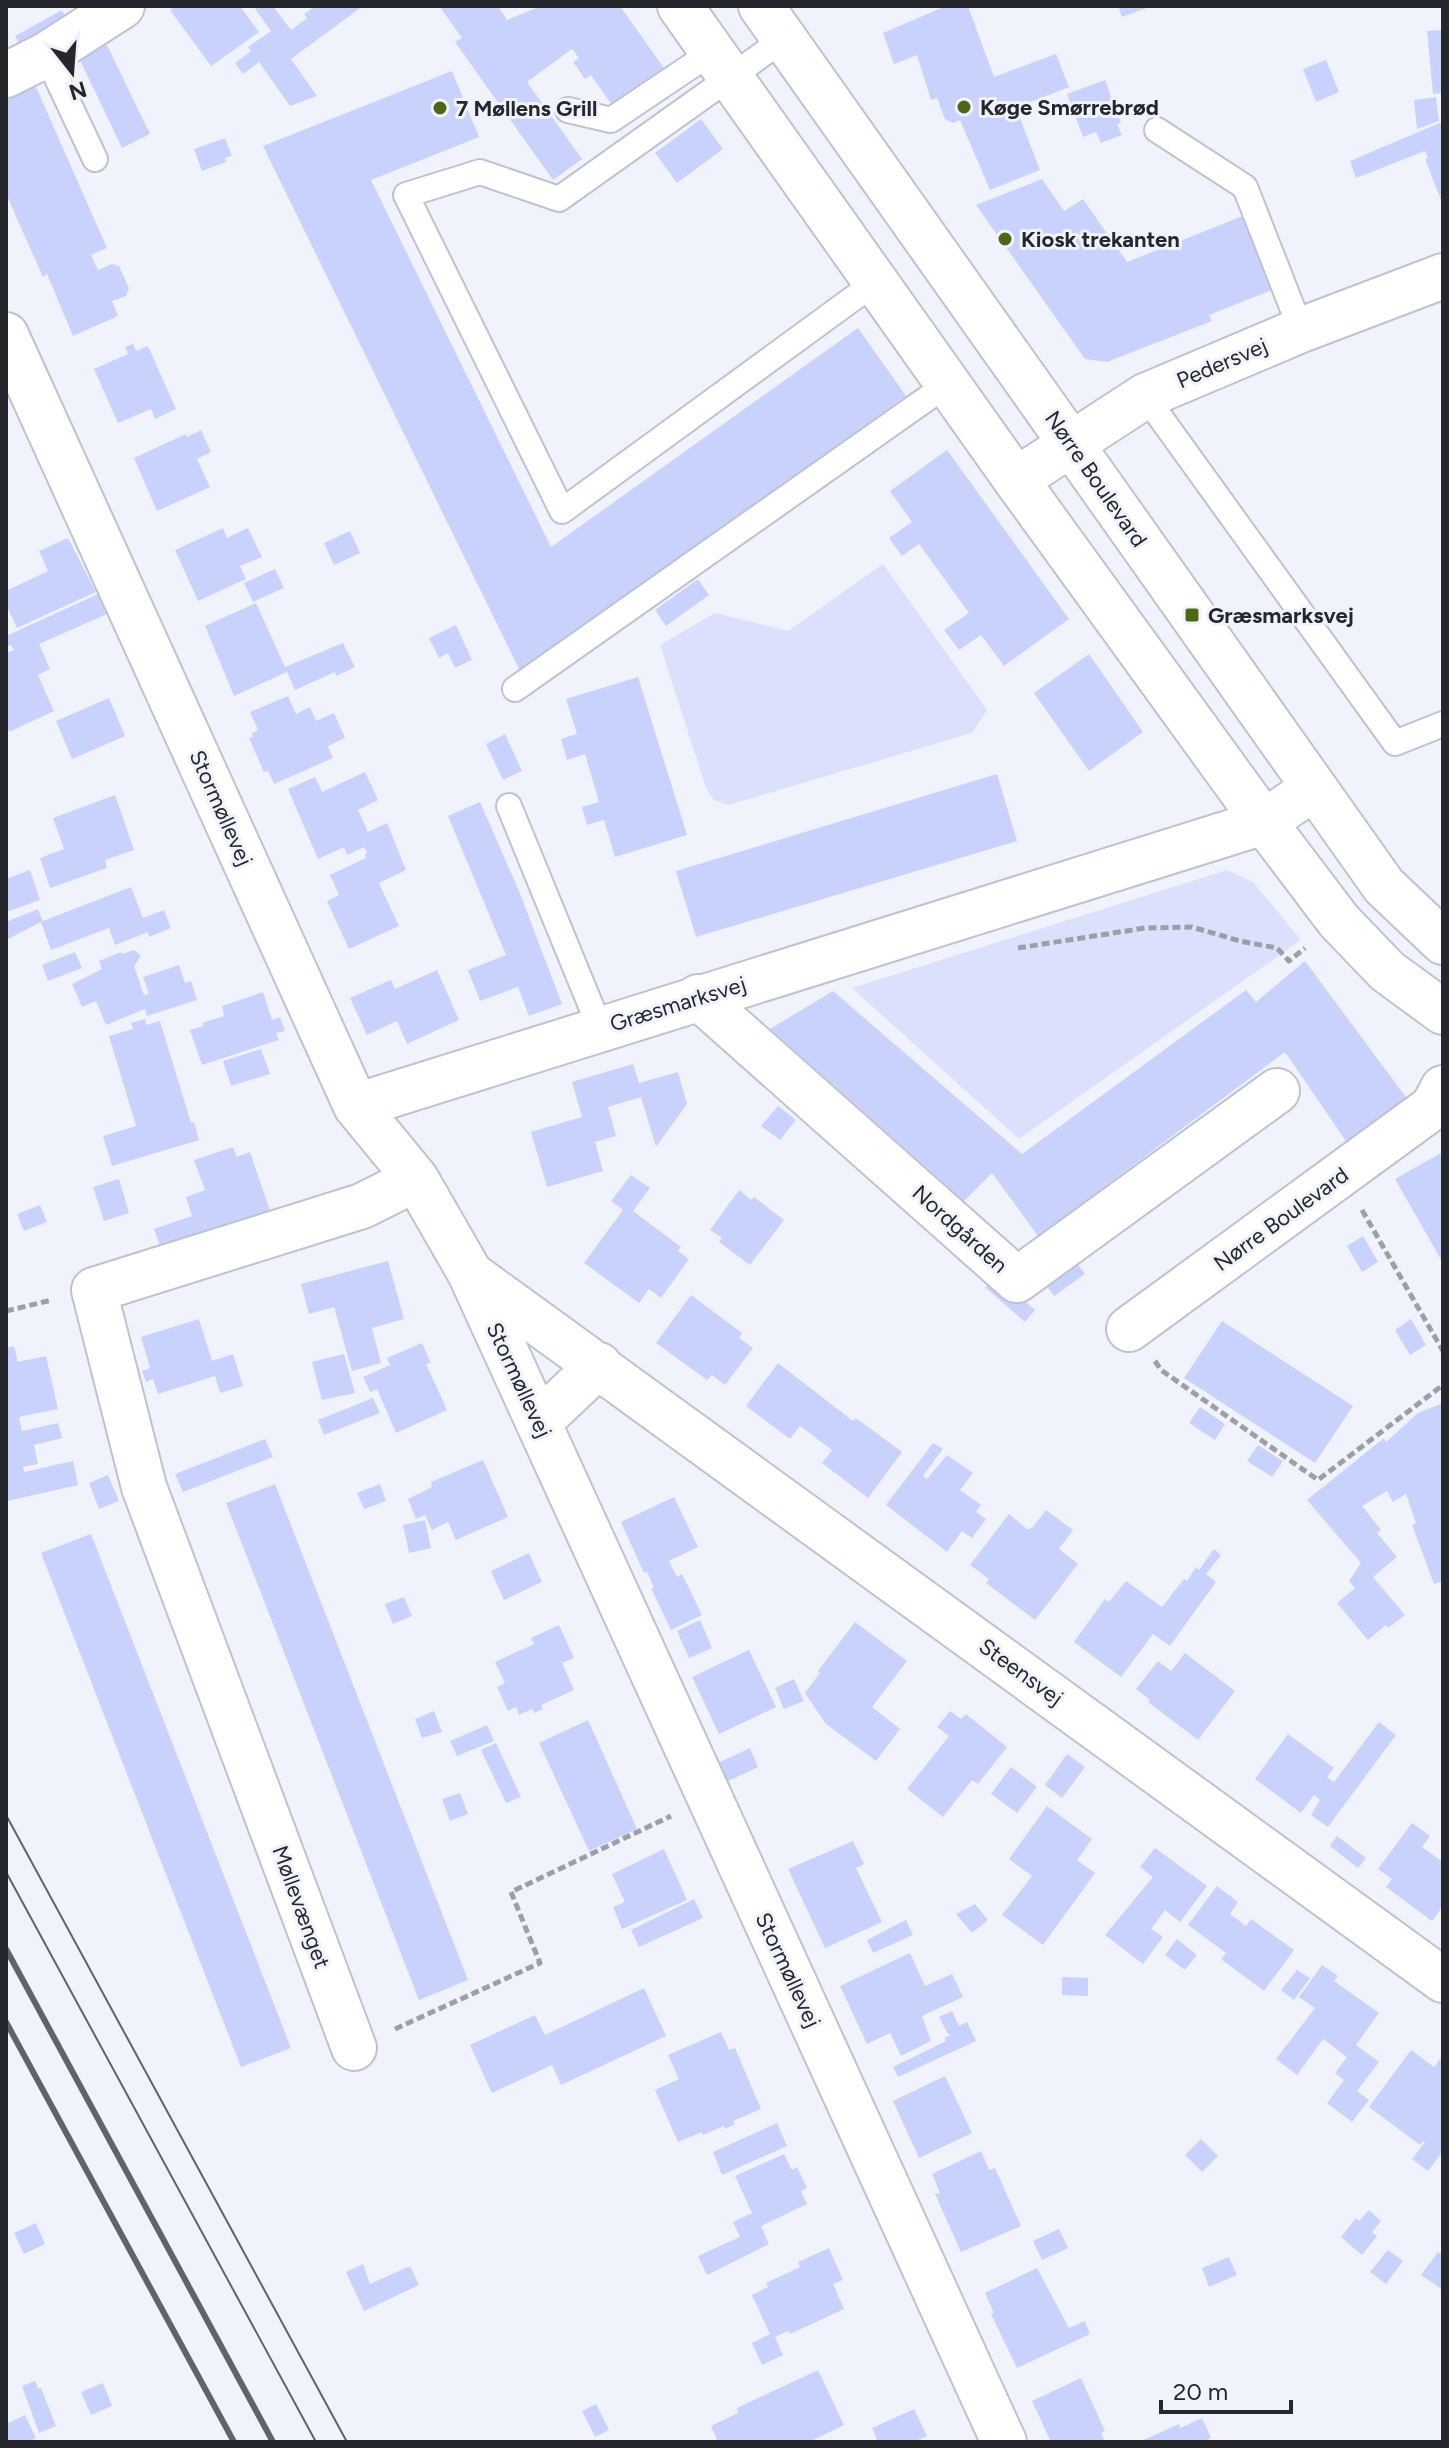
<svg xmlns="http://www.w3.org/2000/svg" width="1449" height="2448" viewBox="0 0 1449 2448" font-family="Figtree,sans-serif">
<style>
.green{fill:#dbe1fc}
.building{fill:#c8d2fd}
.lines{fill:none;stroke-linecap:round;stroke-linejoin:round}
.lane-casing{stroke:#bec2d1;stroke-width:28}
.street-casing{stroke:#bec2d1;stroke-width:48}
.secondary-casing{stroke:#bec2d1;stroke-width:48}
.path{stroke:#9d9fa7;stroke-width:5;stroke-dasharray:8 4;stroke-linecap:butt}
.lane{stroke:#fff;stroke-width:24}
.street{stroke:#fff;stroke-width:44}
.secondary{stroke:#fff;stroke-width:44}
.tram{stroke:#61636a;stroke-width:2}
.rail{stroke:#61636a;stroke-width:6}
.poi-dot{fill:#4e6616;stroke:#f0f3fc;stroke-width:3}
.labels{text-anchor:middle;dominant-baseline:central;stroke-width:6;stroke-linejoin:round;paint-order:stroke}
.poi-label{font-size:22px;font-weight:bold;fill:#25272d;stroke:#f0f3fc;text-anchor:start}
.street-label{font-size:22px;fill:#25272d;stroke:#f0f3fc}
</style>
<rect width="100%" height="100%" fill="#f0f3fc"/>
<path class="green" d="M883 564 987 710 972 733 728 805 714 800 706 788 660 645 715 613 788 631Z
M1227 870 1253 882 1301 940 1019 1139 852 988Z"/>
<path class="building" d="M176 6H240L259 32 211 66 170 10Z
M259 6H273L291 30 307 18 304 14 316 6H363L291 59 317 96 290 106 259 62 243 74 235 63 251 51 248 47 271 31 255 9Z
M439 6H498L507 20 541 6 546 8 549 6H620L666 71 614 108 591 75 585 79 573 62 579 58 572 49 527 82 582 159 553 180 455 42 462 38Z
M946 6H968L994 77 1056 54 1069 87 1016 108 1040 170 990 190 960 120 953 123 945 119 937 98 931 100 917 55 894 64 883 33Z
M1118 6H1152L1122 17Z
M62 10 70 25 23 51 15 36Z
M1443 30V93L1433 94 1427 31Z
M107 45 150 134 122 148 79 58Z
M1326 60 1339 92 1316 102 1303 69Z
M452 71 479 137 371 180 551 547 858 328 906 396 520 671 263 146Z
M1105 80 1121 123 1117 124 1122 135 1101 143 1096 132 1083 137 1067 94Z
M36 87 107 248 91 255 98 270 112 264 119 266 129 288 126 296 112 301 118 316 73 336 47 274 43 277 6 194V100Z
M1436 97 1439 121 1417 129 1414 100Z
M701 119 723 149 677 183 655 153Z
M1442 122 1443 205 1425 159 1428 158 1425 151 1356 178 1350 161Z
M225 138 232 156 225 158 226 162 202 171 194 149Z
M1042 179 1064 211 1083 199 1127 262 1243 216 1272 290 1209 315 1212 321 1107 362 1085 359 976 205Z
M133 344 136 351 148 346 176 409 155 419 151 409 118 423 94 369 128 354 125 347Z
M201 430 211 452 197 459 210 487 157 511 134 458 186 434 187 437Z
M947 450 1069 619 1004 666 981 635 959 650 944 630 969 613 919 544 902 556 889 538 912 522 890 491Z
M223 528 227 538 248 528 262 557 240 566 246 579 198 601 175 550Z
M350 531 360 553 334 565 324 543Z
M68 538 96 592 17 628 6 604V591L48 571 39 551Z
M275 569 284 588 253 602 244 583Z
M698 579 709 595 666 626 655 610Z
M98 594 107 614 39 644 50 669 38 675 54 711 9 732 6 724V653L14 650 11 645 6 647V636Z
M256 603 285 667 343 643 355 667 336 676 335 672 295 690 287 672 234 696 205 626Z
M456 625 472 660 455 668 448 653 439 658 429 638Z
M1089 654 1143 732 1089 771 1034 693Z
M638 677 687 835 615 857 604 820 587 825 582 807 599 802 585 754 567 760 561 739 577 734 566 699Z
M288 696 296 714 310 707 316 721 334 713 345 738 328 746 333 758 274 784 268 771 264 772 249 738 253 737 252 733 258 730 250 712Z
M109 698 125 736 72 759 56 721Z
M505 734 522 771 503 780 486 744Z
M365 772 378 800 358 810 368 832 387 823 406 870 379 883 399 926 349 949 327 901 339 895 330 875 366 858 365 854 367 853 364 847 347 855 344 847 318 859 288 789 315 777 322 792Z
M997 774 1017 841 696 937 676 871Z
M115 795 134 850 105 860 107 868 50 888 40 858 64 849 53 818Z
M480 802 519 891 562 1004 529 1016 518 987 480 1001 468 970 506 955 448 816Z
M30 870 40 900 6 912V879Z
M131 887 143 918 164 910 171 928 149 937 148 932 115 945 109 928 51 950 41 922 6 940V922L38 909 43 921Z
M134 950 141 956 134 966 144 995 149 994 143 977 179 965 185 983 191 981 197 1000 147 1016 145 1009 106 1025 96 1001 82 1007 72 984 102 969 99 961 121 952 122 954Z
M75 952 82 968 48 981 42 965Z
M1305 961 1411 1104 1352 1150 1285 1052 1038 1236 992 1173 964 1201 770 1029 833 991 1022 1154 1246 990 1256 1002Z
M437 970 459 1020 407 1044 397 1021 367 1035 350 998 391 980 395 989Z
M263 992 272 1020 280 1017 285 1031 276 1033 279 1040 202 1065 190 1030 204 1026 202 1023 224 1016 222 1006Z
M145 1019 146 1025 160 1021 191 1123 194 1122 199 1140 112 1166 103 1136 136 1126 109 1036 133 1029 131 1023Z
M261 1049 270 1074 231 1086 223 1061Z
M633 1064 639 1083 678 1072 687 1104 656 1147 641 1097 608 1107 616 1136 595 1142 603 1171 547 1187 531 1132 582 1117 572 1082Z
M778 1106 796 1120 780 1140 761 1126Z
M233 1147 237 1157 250 1152 270 1211 222 1228 163 1254 154 1229 192 1216 186 1197 205 1190 194 1160Z
M1443 1152V1263L1395 1179Z
M631 1175 650 1188 633 1211 681 1247 678 1251 689 1259 661 1298 649 1289 639 1303 584 1263 623 1210 611 1201Z
M119 1179 129 1213 104 1221 93 1187Z
M739 1190 751 1200 754 1197 784 1220 750 1265 719 1242 722 1238 710 1230Z
M40 1205 47 1222 24 1231 17 1214Z
M1363 1236 1378 1262 1362 1272 1347 1246Z
M1070 1254 1085 1274 1054 1296 1040 1277Z
M388 1261 404 1319 372 1328 381 1363 352 1371 334 1307 309 1314 301 1284Z
M996 1276 1035 1310 1025 1322 985 1287Z
M691 1295 742 1333 739 1338 753 1348 725 1385 712 1375 707 1380 656 1343Z
M199 1319 212 1361 233 1354 243 1386 220 1393 215 1376 158 1394 153 1379 146 1382 142 1371 150 1368 141 1337Z
M1411 1319 1426 1345 1410 1355 1395 1330Z
M1222 1321 1353 1406 1315 1463 1184 1378Z
M422 1343 431 1363 426 1364 447 1410 396 1433 377 1389 370 1392 363 1377 390 1365 387 1358Z
M14 1346 18 1362 46 1356 58 1409 19 1417 22 1431 58 1423 62 1438 34 1445 38 1464 23 1467 24 1472 73 1461 78 1485 7 1501 6 1348Z
M344 1354 355 1393 322 1400 312 1362Z
M778 1363 853 1421 856 1418 902 1452 868 1498 822 1463 832 1450 800 1426 790 1439 746 1406Z
M373 1398 380 1413 324 1435 318 1420Z
M1443 1403V1581L1434 1584 1412 1525 1416 1523 1406 1494 1393 1502 1387 1491 1362 1506 1381 1530 1377 1533 1397 1557 1373 1577 1405 1615 1388 1628 1386 1625 1368 1640 1337 1603 1355 1588 1349 1581 1361 1563 1307 1500 1384 1438 1386 1442 1418 1413Z
M1200 1407 1225 1424 1215 1440 1189 1423Z
M265 1439 273 1457 183 1492 175 1474Z
M933 1443 943 1449 923 1476 927 1479 947 1455 973 1473 960 1490 981 1505 976 1512 986 1519 972 1538 962 1531 947 1552 886 1505Z
M1258 1445 1283 1461 1272 1477 1247 1461Z
M483 1460 508 1517 456 1540 448 1522 432 1530 425 1515 416 1519 408 1499 432 1487 431 1482Z
M108 1475 119 1501 99 1509 89 1483Z
M275 1484 468 1980 419 2000 226 1503Z
M380 1484 386 1501 364 1509 357 1493Z
M674 1497 698 1547 669 1561 677 1577 682 1574 702 1615 671 1630 651 1588H654L647 1572 644 1573 621 1522Z
M1046 1510 1073 1530 1059 1549 1078 1564 1035 1620 986 1583 989 1579 970 1565 1009 1514 1027 1529 1032 1528Z
M425 1520 431 1548 409 1553 403 1525Z
M91 1534 291 2048 241 2067 41 1553Z
M1214 1549 1221 1555 1206 1574 1216 1582 1170 1646 1153 1634 1121 1677 1074 1642 1105 1599 1109 1602 1126 1581 1162 1607 1184 1579 1187 1581 1196 1567 1199 1570Z
M529 1553 542 1582 504 1600 491 1571Z
M404 1597 412 1616 393 1624 385 1604Z
M700 1620 712 1648 689 1658 677 1631Z
M855 1622 907 1661 872 1707 900 1729 876 1761 826 1724 805 1693 820 1673 818 1671Z
M559 1625 574 1658 562 1663 574 1690 541 1705 543 1709 534 1713 532 1709 519 1715 516 1707 508 1711 497 1687 505 1683 495 1662 534 1644 531 1638Z
M749 1650 776 1707 719 1734 692 1677Z
M1185 1653 1235 1691 1198 1740 1148 1702 1150 1700 1136 1689 1158 1661 1171 1671Z
M794 1679 804 1701 784 1709 775 1688Z
M434 1711 442 1732 422 1738 415 1719Z
M950 1711 961 1719 966 1714 1007 1747 978 1784 972 1780 943 1817 907 1789 949 1736 937 1727Z
M588 1720 637 1829 589 1851 539 1743Z
M1379 1722 1396 1735 1328 1827 1311 1815 1320 1800 1314 1795 1301 1813 1255 1779 1288 1734 1334 1768 1327 1777 1334 1782Z
M487 1725 494 1741 457 1756 450 1741Z
M496 1743 521 1797 506 1803 481 1750Z
M750 1748 758 1767 724 1783 716 1764Z
M1067 1754 1085 1767 1062 1798 1045 1785Z
M1011 1767 1037 1787 1017 1813 991 1794Z
M460 1793 468 1814 450 1821 442 1799Z
M1047 1806 1092 1839 1077 1860 1095 1873 1043 1945 1002 1915 1032 1876 1009 1859Z
M1412 1823 1430 1836 1422 1847 1443 1862V1906L1432 1921 1386 1887 1392 1879 1378 1869Z
M1337 1836 1366 1858 1358 1868 1330 1846Z
M853 1841 864 1864 856 1868 882 1922 825 1948 788 1869Z
M1155 1848 1207 1886 1180 1922 1165 1910 1151 1929 1163 1937 1143 1964 1105 1935 1153 1877 1140 1867Z
M664 1849 687 1900 622 1929 613 1907 625 1902 612 1874Z
M1217 1886 1238 1902 1230 1914 1246 1926 1251 1919 1294 1950 1264 1991 1221 1959 1226 1953 1188 1925Z
M694 1899 703 1918 639 1947 631 1930Z
M975 1904 988 1920 972 1933 956 1914Z
M906 1920 913 1935 873 1953 867 1940Z
M1177 1939 1197 1955 1185 1970 1165 1955Z
M910 1953 925 1986 952 1974 963 1997 922 2016 931 2041 901 2056 890 2033 867 2044 840 1986Z
M1322 1965 1338 1976 1334 1981 1379 2013 1356 2045 1379 2062 1357 2091 1369 2100 1352 2122 1327 2103 1344 2080 1335 2073 1347 2057 1323 2039 1297 2075 1276 2059 1315 2008 1299 1997Z
M1297 1970 1310 1978 1294 2000 1281 1990Z
M1062 1977 1088 1978V1996L1062 1995Z
M644 1988 666 2036 561 2085 552 2065 492 2093 470 2045 535 2015 545 2035Z
M952 2011 959 2026 967 2022 976 2041 898 2077 893 2067 946 2041 944 2038 951 2035 948 2034 939 2017Z
M721 2032 729 2050 735 2048 761 2109 733 2121 735 2124 725 2129 724 2126 703 2135 702 2132 678 2142 655 2090 679 2079 668 2055Z
M1411 2050 1434 2067 1443 2055V2151L1428 2171 1412 2159 1425 2142 1423 2141 1420 2145 1369 2107Z
M945 2076 972 2133 919 2158 893 2101Z
M777 2123 787 2146 722 2175 713 2152Z
M1201 2139 1218 2156 1202 2172 1185 2155Z
M981 2151 989 2170 995 2168 1021 2226 961 2252 935 2194 940 2193 932 2174Z
M784 2154 792 2170 797 2167 807 2188 801 2191 807 2204 761 2226 769 2244 707 2275 698 2256 740 2237 733 2222 752 2213 735 2176Z
M1369 2210 1381 2221 1372 2232 1377 2236 1362 2255 1341 2237 1356 2218 1359 2221Z
M36 2223 45 2244 24 2254 14 2233Z
M1059 2229 1068 2248 1042 2260 1033 2241Z
M829 2248 843 2280 833 2284 844 2309 790 2334 788 2331 775 2337 783 2355 762 2365 752 2343 770 2334 752 2295 768 2287 766 2283 800 2267 798 2262Z
M1388 2250 1403 2261 1386 2284 1370 2272Z
M1438 2252 1443 2255V2290L1421 2275Z
M1229 2257 1237 2275 1209 2287 1202 2268Z
M363 2264 370 2284 410 2266 419 2285 364 2311 346 2272Z
M1037 2268 1069 2328 1085 2321 1090 2334 1017 2368 991 2314 994 2313 985 2293Z
M818 2370 844 2425 809 2442H718L711 2426 738 2413 737 2408Z
M1081 2378 1105 2431 1101 2433 1105 2442H1051L1032 2401Z
M35 2381 38 2388H41L56 2426 39 2433 22 2386Z
M103 2383 112 2406 91 2415 81 2392Z
M596 2404 609 2430 595 2437 582 2411Z
M914 2409 927 2436 914 2442H878L872 2428Z
M25 2415 36 2438 28 2442H6V2424Z
M1202 2418 1211 2438 1203 2442H1139L1179 2424 1180 2428Z"/>
<g class="lines">
<g class="lane-casing">
<path id="lane" d="M784 39 559 199 480 172 406 195 562 511 877 281
M46 55 95 159
M568 110 611 120 712 52
M1157 130 1245 187 1301 330
M1145 396 1395 743 1443 724
M515 689 949 383
M509 806 600 1028"/>
</g>
<g class="street-casing">
<path id="street" d="M6 75 46 55 122 6
M6 335 356 1106 416 1179 470 1273 1004 2442
M1016 480 1145 396 1301 330 1443 276
M698 997 1017 1280 1277 1091
M356 1106 1264 822 1314 788
M472 1275 1443 1980
M1129 1329 1433 1107 1443 1088
M539 1422 599 1365
M354 2048 144 1487 94 1290 362 1206 416 1179"/>
</g>
<g class="secondary-casing">
<path id="secondary" d="M680 6 1016 480 1264 822 1339 921 1387 971 1443 1012
M761 6 1384 886 1443 942"/>
</g>
<path class="path" d="M1018 948 1145 928 1192 927 1240 941 1277 948 1289 961 1305 948
M1362 1210 1443 1351
M6 1311 52 1300
M1155 1361 1161 1370 1318 1480 1443 1385
M395 2029 540 1963 511 1892 671 1816"/>
<use href="#lane" class="lane"/>
<use href="#street" class="street"/>
<use href="#secondary" class="secondary"/>
<path class="tram" d="M6 1815 347 2442
M6 1872 316 2442"/>
<path class="rail" d="M6 1949 273 2442
M6 2022 234 2442"/>
</g>
<g class="poi-dot">
<circle cx="964" cy="107" r="8"/>
<circle cx="440" cy="108" r="8"/>
<circle cx="1005" cy="239" r="8"/>
<rect x="1184" y="607" width="16" height="16" rx="4"/>
</g>
<g class="labels">
<g class="poi-label">
<text x="980" y="107">Køge Smørrebrød</text>
<text x="456" y="108">7 Møllens Grill</text>
<text x="1021" y="239">Kiosk trekanten</text>
<text x="1208" y="615">Græsmarksvej</text>
</g>
<g class="street-label">
<text transform="translate(1222 363) rotate(-23)">Pedersvej</text>
<text transform="translate(1096 479) rotate(55)">Nørre Boulevard</text>
<text transform="translate(221 808) rotate(66)">Stormøllevej</text>
<text transform="translate(678 1004) rotate(-17)">Græsmarksvej</text>
<text transform="translate(1281 1219) rotate(-36)">Nørre Boulevard</text>
<text transform="translate(960 1229) rotate(42)">Nordgården</text>
<text transform="translate(519 1380) rotate(65)">Stormøllevej</text>
<text transform="translate(1021 1672) rotate(36)">Steensvej</text>
<text transform="translate(301 1907) rotate(70)">Møllevænget</text>
<text transform="translate(788 1970) rotate(65)">Stormøllevej</text>
</g>
</g>
<rect width="1449" height="2448" fill="none" stroke="#25272d" stroke-width="16"/>
<g transform="translate(72 72) rotate(163)" stroke="#f0f3fc" stroke-width="6" paint-order="stroke">
<path d="M0-6L14 30L0 20L-14 30Z" fill="#25272d"/>
<text y="-12" font-size="22" font-weight="bold" text-anchor="middle" fill="#25272d">N</text>
</g>
<path d="M1161 2400v12h130v-12" fill="none" stroke="#25272d" stroke-width="4"/>
<text x="1173" y="2400" font-size="24" fill="#25272d" stroke="#f0f3fc" stroke-width="6" paint-order="stroke">20 m</text>
</svg>
